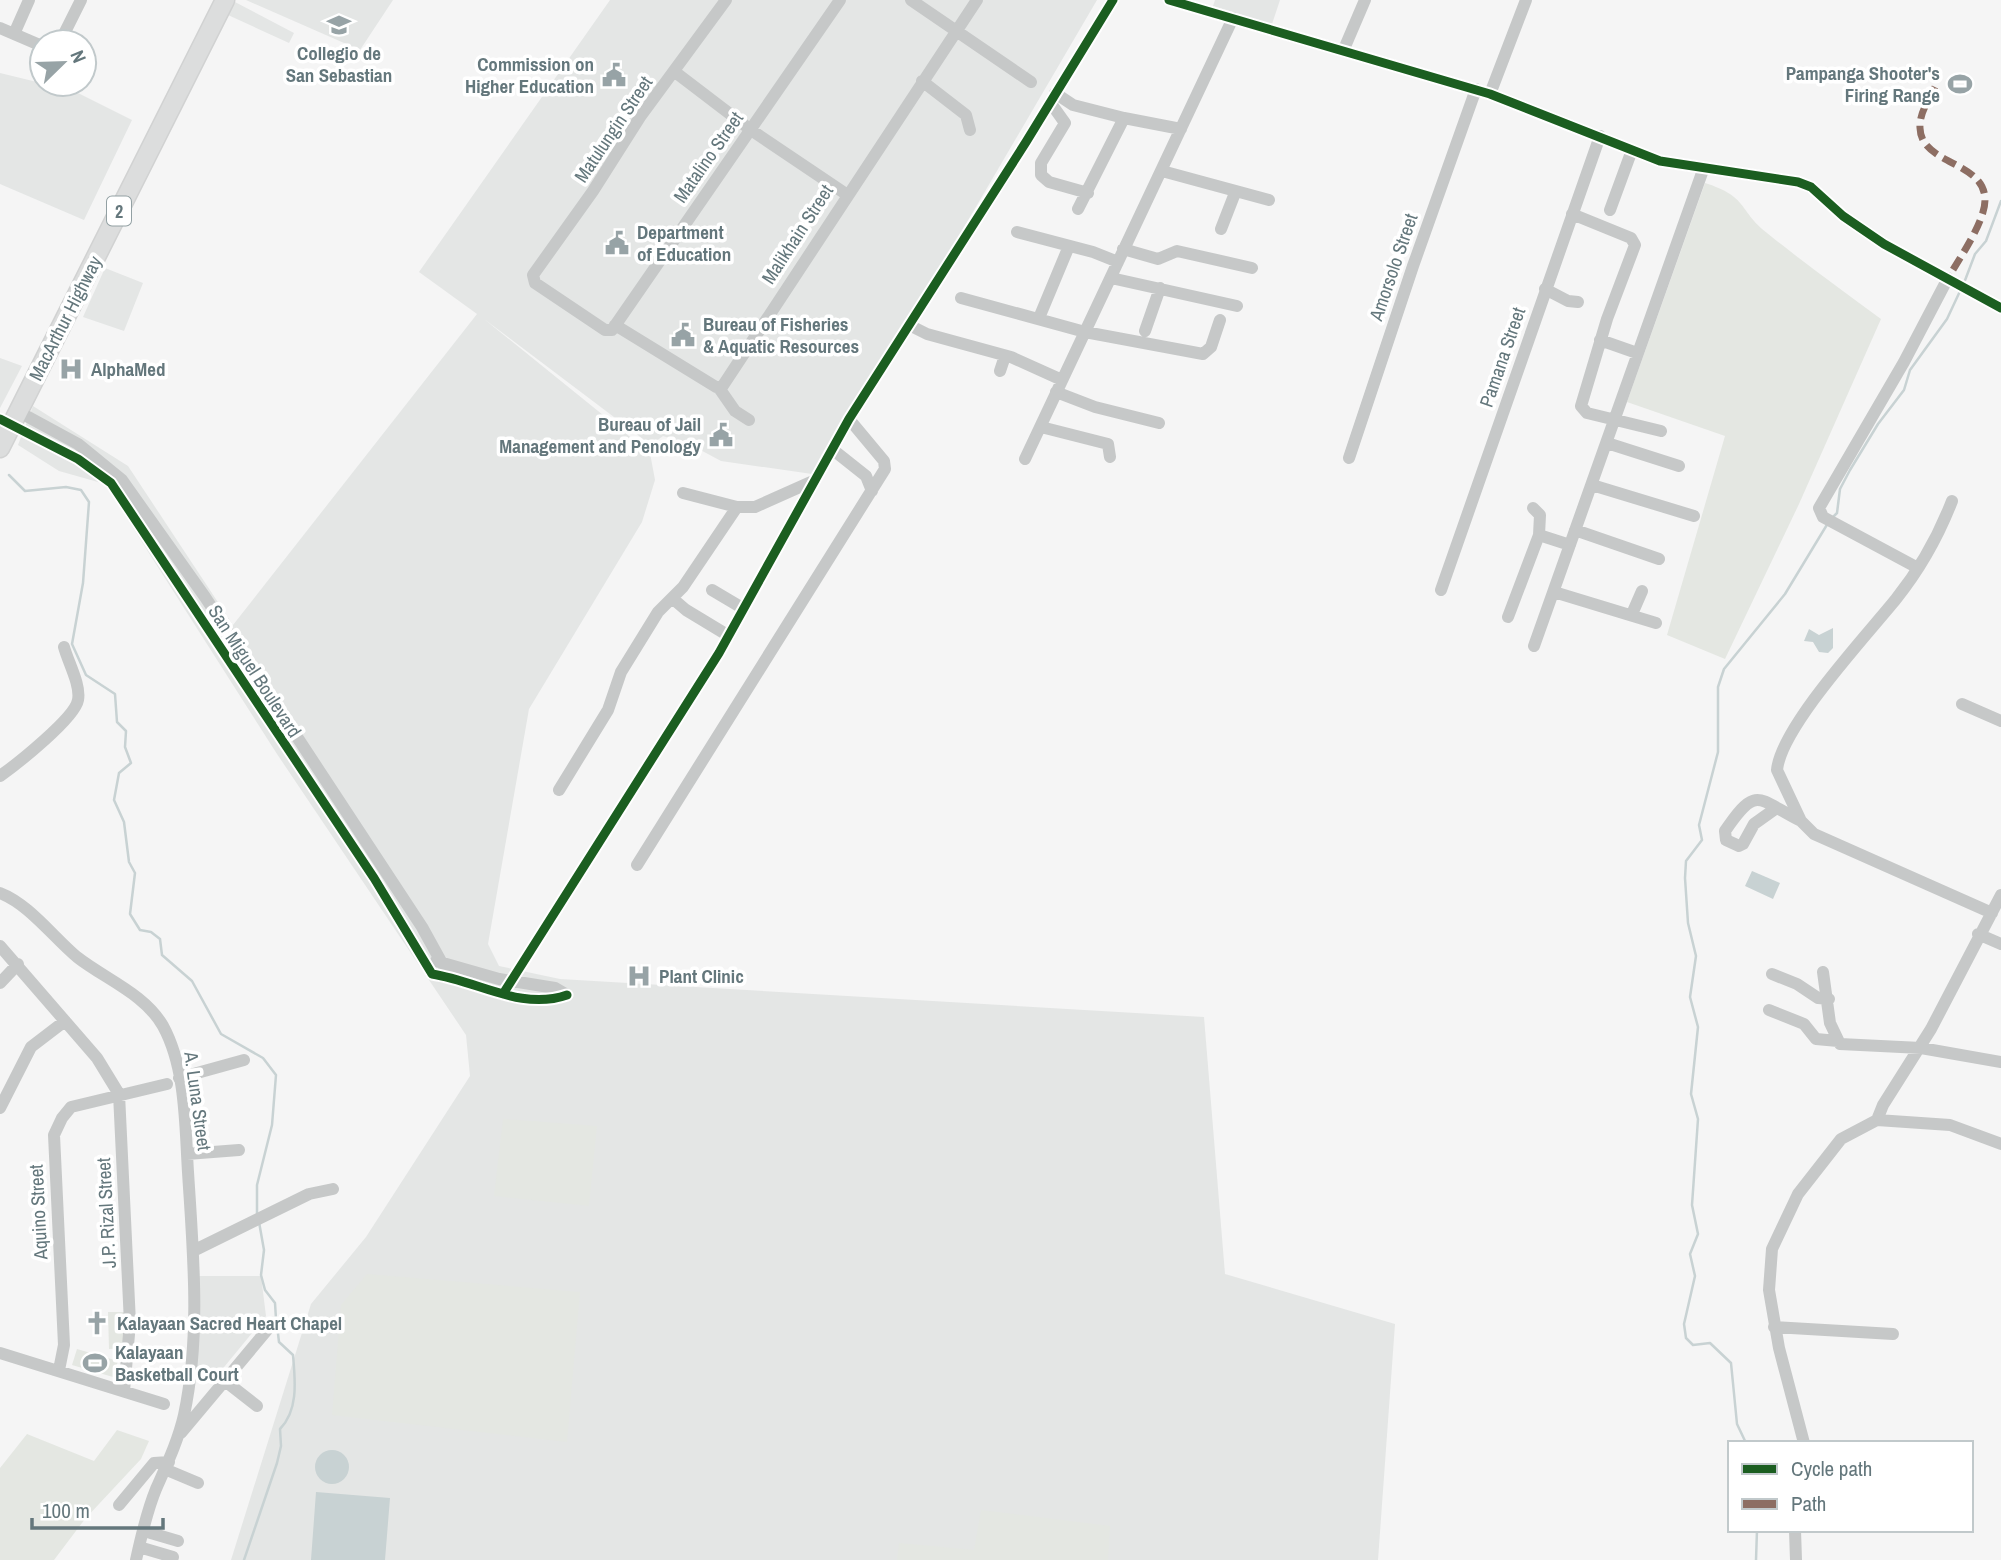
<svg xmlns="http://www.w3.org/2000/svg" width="2001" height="1560" viewBox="0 0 2001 1560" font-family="'Archivo Narrow',sans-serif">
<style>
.built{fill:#e4e6e5}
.green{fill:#e4e7e2}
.water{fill:#c8d2d3}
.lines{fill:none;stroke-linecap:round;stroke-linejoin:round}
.stream{stroke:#c8d2d3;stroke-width:2.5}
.highway-casing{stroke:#d1d2d2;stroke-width:21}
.minor{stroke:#c6c8c8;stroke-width:12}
.highway{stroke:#dcdddd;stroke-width:18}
.quiet{stroke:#8d6e63;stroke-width:7;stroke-dasharray:14 7;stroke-linecap:butt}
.cycleway-casing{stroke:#fff;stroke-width:13}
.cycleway{stroke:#1b5e20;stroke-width:9}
.labels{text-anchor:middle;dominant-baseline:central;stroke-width:7;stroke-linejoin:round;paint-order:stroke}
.shield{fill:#fff;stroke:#92a0a3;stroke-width:2}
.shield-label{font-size:18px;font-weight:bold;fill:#64777c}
.poi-label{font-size:19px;font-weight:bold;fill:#64777c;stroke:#fff;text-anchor:start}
.street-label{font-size:19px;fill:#64777c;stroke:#fff}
</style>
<rect width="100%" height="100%" fill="#f5f5f5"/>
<path class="built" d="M246 0H393L360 50Z
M610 0H1097L819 475 721 461 693 446 663 436 651 445 484 319 650 453 655 480 642 522 529 709 488 944 499 966 560 979 1204 1017 1225 1274 1395 1324 1378 1560H231L311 1304 366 1237 470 1076 466 1035 277 754 105 484 59 471 18 445 33 406 128 466 233 625 477 314 419 272Z
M1215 0H1280L1272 24 1213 6Z
M235 2 294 33 289 43 228 15Z
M0 73 74 91 132 120 84 220 0 184Z
M105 268 143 283 124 331 83 317Z
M0 358 22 366 0 408Z
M198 1276H261L266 1316 220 1372 192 1367Z"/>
<path class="green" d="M1705 183C1749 197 1738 210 1767 233 1804 263 1843 291 1881 319L1799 504 1725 659 1667 635 1725 436 1627 402Z
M503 1119 597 1126 589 1206 494 1196Z
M367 1274 580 1292 567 1442 332 1415 341 1305Z
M108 1312H125L126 1348 109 1349Z
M77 1349 118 1361 113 1377 72 1365Z
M117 1430 149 1441 141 1459 85 1519 54 1560H0V1468L27 1434 94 1461Z
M981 1510 1110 1526 1108 1560H897L899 1543 974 1550Z"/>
<path class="water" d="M1833 628V648L1828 653 1819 652 1813 642 1804 641 1809 629 1819 635Z
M1752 871 1780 883 1773 899 1745 886Z
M315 1467a17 17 0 1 1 34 0a17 17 0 1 1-34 0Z
M316 1492 390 1498 385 1560H311Z"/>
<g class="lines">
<path class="stream" d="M1964 283 1975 254 1986 241 2001 201
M9 475 25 491 66 487 81 490 89 502 83 583 72 644 86 675 115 694 117 722 126 731 125 747 131 763 119 773 114 800 124 822 129 862 135 873 130 914 140 930 151 932 160 939 162 955 192 981 221 1034 263 1058 276 1075 272 1125 257 1185V1215
M1832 518 1837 513 1840 489 1850 470 1878 424 1904 390 1910 370 1947 319 1961 289
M259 1222 264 1250 261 1275 265 1290 275 1303 276 1319
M1746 1443 1737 1424 1731 1363 1710 1343 1693 1345 1686 1338 1684 1324 1695 1276 1690 1254 1698 1234 1692 1205 1698 1119 1691 1094 1698 1027 1690 997 1696 956 1688 923 1685 878 1686 861 1702 840 1699 825 1718 752V687L1724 669 1785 594 1828 523
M244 1560 277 1463 281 1446 280 1429C299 1410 295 1379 293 1355L279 1342 277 1325
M1756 1560 1757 1530"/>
<g class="highway-casing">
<path id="highway" d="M0 448 225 0"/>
</g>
<path class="minor" d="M726 0 640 117 593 191 533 275 535 283 605 330H612L840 0
M911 0 1031 82
M1169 0 1490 94 1660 161 1798 182 1811 187 1843 216 1884 244 2001 308
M0 28 42 46
M14 34 29 0
M60 42 81 0
M1344 49 1365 0
M675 72 751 130 846 194
M922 81 966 115 970 130
M1055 93 1073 105 1124 118
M1490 94 1526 0
M1050 102 1065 123 1041 163V175L1049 182 1088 193
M1162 171 1269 200
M1078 209 1124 118 1181 129
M1610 210 1632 150
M1572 214 1631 238 1635 245 1607 319 1581 406 1587 413 1661 431
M1221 229 1235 193
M1017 232 1093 252 1118 262
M1123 249 1158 259 1177 251 1252 268
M1111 278 1237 306
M1545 289 1568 301 1578 302
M961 298 1085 332 1203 354 1211 347 1220 320
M1039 318 1069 246
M615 325 716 387H722L977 0
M909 325 927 334 1011 357 1062 380
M1145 331 1160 288
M1600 340 1637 353
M1000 371 1005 356
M719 388 735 411 749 420
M1056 392 1095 407 1159 423
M19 412 78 444 122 480 205 597 422 927 449 976
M0 419 78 459 111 483 374 878 432 974C478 981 521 1011 567 995
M1041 427 1108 444 1110 457
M1607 443 1679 466
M832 449 866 476 872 491
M1349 458 1413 266 1476 89
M1025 459 1233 18
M1592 485 1694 516
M683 493 737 507
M1952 501C1938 537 1920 569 1896 599 1867 635 1781 727 1777 770L1801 821 1814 834 1992 913
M1533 508 1540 515 1539 535 1570 545
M1575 530 1659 559
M1918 568 1823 517 1819 508 1904 362 1948 278
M712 590 744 609
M1441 590 1600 136
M1554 592 1656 623
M672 598 686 610 729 636
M1632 614 1642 591
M1508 617 1539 535
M1534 646 1703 170
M1962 704 2001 721
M0 776C17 764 75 718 78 700 81 685 68 662 64 647
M559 790 608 710 621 672 658 612 683 587 737 507H755L811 482
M1775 809 1754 824 1743 844 1739 846 1726 840 1725 831C1757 784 1757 799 1801 821
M637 865 885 469 884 461 849 419
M0 893C29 904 53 937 77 957 105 979 145 994 163 1026 186 1068 185 1125 188 1172 193 1252 201 1335 184 1415 178 1441 167 1464 156 1489 147 1511 141 1537 136 1560
M1978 934 2001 944
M0 946 97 1058 119 1094 130 1323 124 1391
M436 961 499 979 555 988 567 995
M1823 972 1830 1023 1840 1044 1921 1048 2001 1062
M1772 974 1797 984 1818 998 1829 999
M0 983 18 964
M503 994 719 653 849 419 1026 142 1113 0
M1769 1010 1804 1024 1816 1039 1838 1041
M179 1078 244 1060
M0 1108 31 1047 65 1021
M1877 1120 1883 1105 1931 1029 2001 895
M187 1154 239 1150
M193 1251 309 1194 333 1189
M1774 1327 1893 1334
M0 1353 164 1404
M59 1370 64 1345 54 1135 62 1118 71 1107 167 1084
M225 1381 257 1406
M181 1433 273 1323
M1804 1443 1779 1348 1769 1290 1772 1249 1798 1194 1841 1139 1877 1120 1950 1125 2001 1144
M167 1470 198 1483
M119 1505 154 1463 169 1462
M1795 1530 1796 1560
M144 1531 178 1541
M139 1547 173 1557"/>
<use href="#highway" class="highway"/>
<path class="quiet" d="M1935 87C1929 99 1919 114 1920 128 1921 165 1985 161 1985 200 1985 222 1959 259 1948 278"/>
<g class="cycleway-casing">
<path id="cycleway" d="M1169 0 1490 94 1660 161 1798 182 1811 187 1843 216 1884 244 2001 308
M0 419 78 459 111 483 374 878 432 974C478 981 521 1011 567 995
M503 994 719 653 849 419 1026 142 1113 0"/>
</g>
<use href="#cycleway" class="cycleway"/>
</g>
<defs>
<g id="university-bare" transform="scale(1.89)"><path d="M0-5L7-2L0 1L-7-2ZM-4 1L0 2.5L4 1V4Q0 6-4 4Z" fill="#97a3a6" stroke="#fff" stroke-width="2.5" paint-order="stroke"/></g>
<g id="civic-bare" transform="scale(1.89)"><path d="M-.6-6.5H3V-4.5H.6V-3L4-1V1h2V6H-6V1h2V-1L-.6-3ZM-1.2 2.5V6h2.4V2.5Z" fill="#97a3a6" stroke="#fff" stroke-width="2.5" paint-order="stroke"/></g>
<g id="stadium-bare" transform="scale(1.89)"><path d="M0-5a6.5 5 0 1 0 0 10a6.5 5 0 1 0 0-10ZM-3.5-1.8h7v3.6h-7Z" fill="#97a3a6" stroke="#fff" stroke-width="2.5" paint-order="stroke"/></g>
<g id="hospital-bare" transform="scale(1.89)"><path d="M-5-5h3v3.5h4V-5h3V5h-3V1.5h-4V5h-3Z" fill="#97a3a6" stroke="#fff" stroke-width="2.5" paint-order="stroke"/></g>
<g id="church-bare" transform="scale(1.89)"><path d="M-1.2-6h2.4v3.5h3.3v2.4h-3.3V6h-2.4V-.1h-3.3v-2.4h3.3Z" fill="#97a3a6" stroke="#fff" stroke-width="2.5" paint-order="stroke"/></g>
</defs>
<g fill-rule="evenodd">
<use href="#university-bare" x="339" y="25"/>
<use href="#civic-bare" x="614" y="75"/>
<use href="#stadium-bare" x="1960" y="84"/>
<use href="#civic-bare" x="617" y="243"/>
<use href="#civic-bare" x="683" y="335"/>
<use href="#hospital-bare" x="71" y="369"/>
<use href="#civic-bare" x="721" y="435"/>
<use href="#hospital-bare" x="639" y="976"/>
<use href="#church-bare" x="97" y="1323"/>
<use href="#stadium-bare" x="95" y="1363"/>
</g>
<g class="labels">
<rect class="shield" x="107" y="196.5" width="24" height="29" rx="5"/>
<g class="shield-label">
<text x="119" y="211">2</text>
</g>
<g class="poi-label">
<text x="339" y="53" text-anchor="middle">Collegio de<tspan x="339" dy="22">San Sebastian</tspan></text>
<text x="594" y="64" text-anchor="end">Commission on<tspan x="594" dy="22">Higher Education</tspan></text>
<text x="1940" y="73" text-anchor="end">Pampanga Shooter's<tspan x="1940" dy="22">Firing Range</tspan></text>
<text x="637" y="232">Department<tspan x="637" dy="22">of Education</tspan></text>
<text x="703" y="324">Bureau of Fisheries<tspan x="703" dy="22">&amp; Aquatic Resources</tspan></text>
<text x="91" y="369">AlphaMed</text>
<text x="701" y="424" text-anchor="end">Bureau of Jail<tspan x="701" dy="22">Management and Penology</tspan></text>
<text x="659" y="976">Plant Clinic</text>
<text x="117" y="1323">Kalayaan Sacred Heart Chapel</text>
<text x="115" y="1352">Kalayaan<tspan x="115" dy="22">Basketball Court</tspan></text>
</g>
<g class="street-label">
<text transform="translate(613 129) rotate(-56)">Matulungin Street</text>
<text transform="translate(708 157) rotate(-55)">Matalino Street</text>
<text transform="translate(797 234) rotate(-57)">Malikhain Street</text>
<text transform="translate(1393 267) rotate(-71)">Amorsolo Street</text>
<text transform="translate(65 318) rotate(-63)">MacArthur Highway</text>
<text transform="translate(1502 357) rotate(-71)">Pamana Street</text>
<text transform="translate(255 671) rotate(57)">San Miguel Boulevard</text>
<text transform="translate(198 1101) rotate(82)">A. Luna Street</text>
<text transform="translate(38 1212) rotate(-93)">Aquino Street</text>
<text transform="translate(106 1213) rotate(-93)">J.P. Rizal Street</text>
</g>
</g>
<rect x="1728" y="1441" width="245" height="91" fill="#ffffff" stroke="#c1c9cb" stroke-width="2"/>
<rect x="1742" y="1464" width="35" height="10" fill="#1b5e20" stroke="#c1c9cb" stroke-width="2"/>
<text x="1791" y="1476" font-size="21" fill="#64777c">Cycle path</text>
<rect x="1742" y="1499" width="35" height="10" fill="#8d6e63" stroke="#c1c9cb" stroke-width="2"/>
<text x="1791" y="1511" font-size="21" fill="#64777c">Path</text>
<g transform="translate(63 63) rotate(67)"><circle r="33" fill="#ffffff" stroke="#c1c9cb" stroke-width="2"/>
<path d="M0-5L12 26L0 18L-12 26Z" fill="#97a3a6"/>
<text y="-10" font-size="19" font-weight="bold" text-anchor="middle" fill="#64777c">N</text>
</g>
<path d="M32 1518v10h131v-10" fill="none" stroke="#64777c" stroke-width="3.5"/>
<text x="42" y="1518" font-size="21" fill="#64777c" stroke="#ffffff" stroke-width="5" paint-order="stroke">100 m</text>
</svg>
